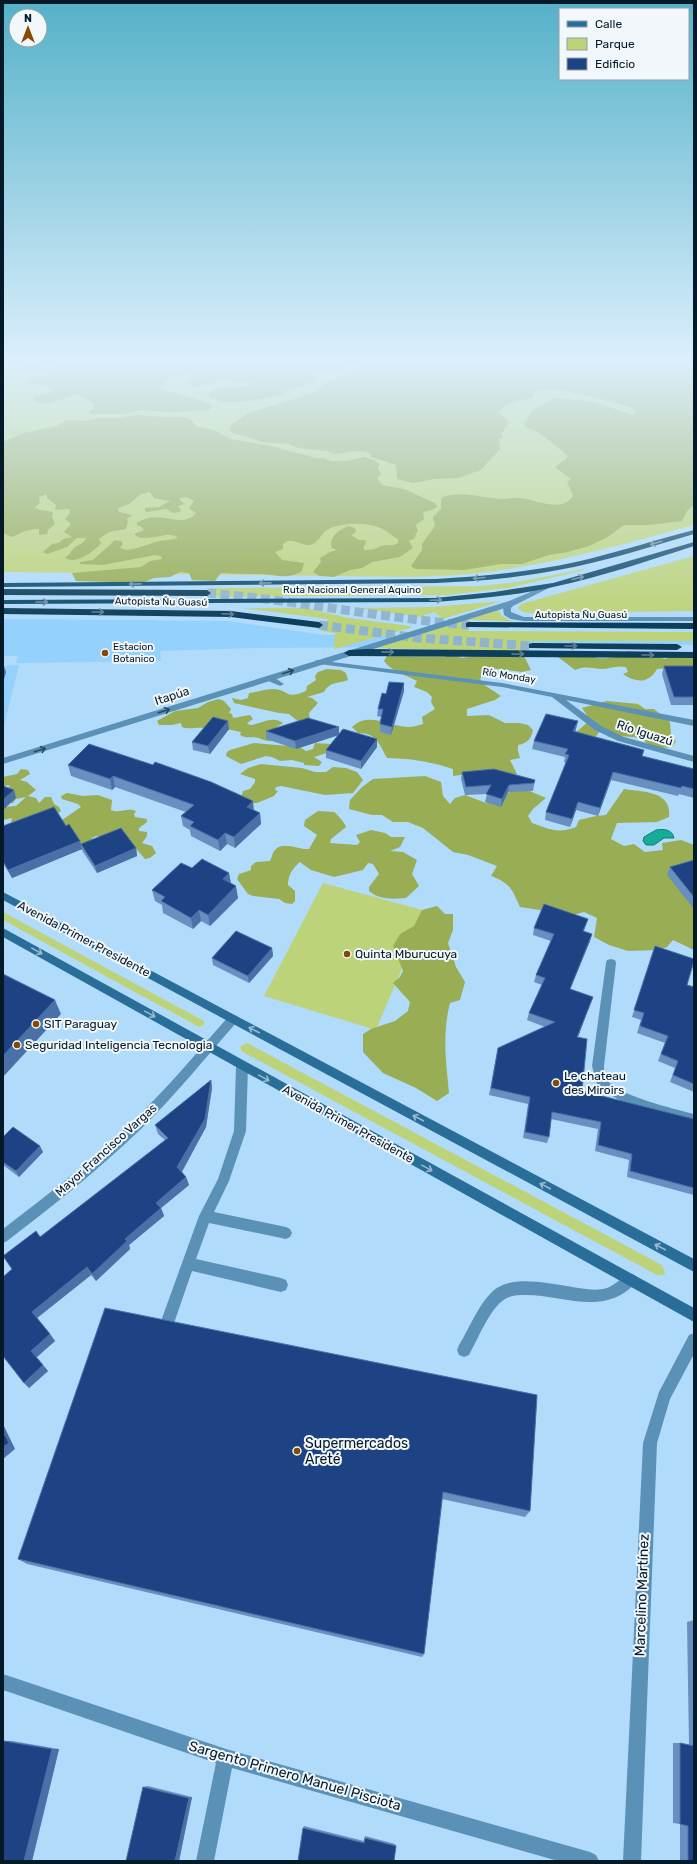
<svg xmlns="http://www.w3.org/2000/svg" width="697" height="1864" viewBox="0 0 697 1864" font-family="Rubik,sans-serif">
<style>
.built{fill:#95d1fd}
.green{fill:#bdd37a}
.forest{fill:#98ad54}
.water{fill:#16ac98;stroke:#118076}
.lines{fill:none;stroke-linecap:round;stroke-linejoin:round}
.motorway-tunnel{stroke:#8fb4d0;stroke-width:9;stroke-dasharray:9 4.5;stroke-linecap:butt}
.service{fill:#5c91b7;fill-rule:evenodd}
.minor{fill:#5c91b7;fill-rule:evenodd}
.tertiary{fill:#5c91b7;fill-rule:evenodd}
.secondary{fill:#296e99;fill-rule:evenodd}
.trunk{fill:#0e496b;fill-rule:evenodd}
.motorway{fill:#0d3e5b;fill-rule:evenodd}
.wall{fill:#678fbf}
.shaded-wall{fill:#4971a7}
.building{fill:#1d4384;stroke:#4971a7}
.oneway{stroke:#698fa5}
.oneway2{stroke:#5d7f93}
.oneway3{stroke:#284a61}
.oneway4{stroke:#98b9cf}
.poi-dot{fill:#854903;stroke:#f2f7fb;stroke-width:1.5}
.labels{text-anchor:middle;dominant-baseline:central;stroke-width:4;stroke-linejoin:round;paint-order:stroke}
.far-street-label{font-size:10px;fill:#051a28;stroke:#f2f7fb}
.far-poi-label{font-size:10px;fill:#051a28;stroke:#f2f7fb;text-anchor:start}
.street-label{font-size:12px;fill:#051a28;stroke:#f2f7fb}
.poi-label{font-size:12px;fill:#051a28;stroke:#f2f7fb;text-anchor:start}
.near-poi-label{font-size:14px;fill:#051a28;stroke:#f2f7fb;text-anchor:start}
.near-street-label{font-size:14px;fill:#051a28;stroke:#f2f7fb}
</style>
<rect width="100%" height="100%" fill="#b1dbfa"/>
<path class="built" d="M3 619 228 621 324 635 694 632V645L260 648 160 651 161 661 16 663 18 656H3Z
M19 665 3 730V666Z"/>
<path class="green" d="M3 360H694V525C622 545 543 567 469 574 450 576 430 576 411 577L3 572Z
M694 556V611L529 613 523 612 518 608 521 604Z
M584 569 585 570 508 588 447 595 207 597 210 588 481 586 517 582Z
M502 601 442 619 435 612 424 615V617L413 616 410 628 334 649 335 633 321 631 328 619 243 608H306L349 618 410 626 412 616 358 608 432 607Z
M499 610C500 617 507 619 513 621L467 620 468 631 694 632V641H525L527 652 375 648Z
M323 883 426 911 376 1030 264 996Z
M3 912 204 1021V1025L199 1027 3 920Z
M247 1043 662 1265 665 1272 664 1275H657L241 1051V1046Z"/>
<path class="forest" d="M18 360H353L337 371 314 368 304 369 303 371 321 378 308 385 290 389 283 394 246 402H221L211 398 208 394C220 381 238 393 251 382L237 383 227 379 197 387 190 385 185 380 194 375 176 376 162 383 160 389 206 402 212 406 210 410 171 412 141 410 126 414H90L89 412 94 408 93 403 78 394 47 404 34 401 33 397 48 393 52 389 43 385 25 384C29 375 38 378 46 376L49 371 60 366C47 360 31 374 18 366Z
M394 360H694V505L687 511 682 521 649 525H624L606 538 589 546 568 552 549 555 522 564H501L464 570 415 569 411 566 422 550V544L435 526 433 517 441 509V499L443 497C461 490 483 498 502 499 508 499 514 497 520 498 535 499 561 514 573 496L567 482 571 479 557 469 556 466 567 458V455L541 434 525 427 524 424 532 411 552 399 556 398 594 402 632 415 635 413 631 407C611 404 550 381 534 393L533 398C522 401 504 402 499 413L507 419 508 424 502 433 503 438 499 439 500 449 481 470 458 478 434 479 413 483 397 479 396 465 372 457 368 452 357 451 334 454 327 451 297 448 289 444 262 442 245 436 234 434 229 430 231 425 248 413 313 393 327 382 336 380 358 369 364 364H379Z
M138 415 163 417H184L191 420 197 427 212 429 230 439 267 445 316 458H324L331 461H347L364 457 374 460 379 464 378 468 381 474 377 478 382 485 404 489 435 503 437 507 432 510 423 512 424 519 416 525 418 532 416 533 415 538 409 541 413 548 400 557 372 562 362 568 350 570 334 577 320 576 313 572 321 562 320 558 330 552 337 550 332 548C328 537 339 530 348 526L355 528 356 532 351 535 359 540H365L366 543 363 548 365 550C372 550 375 549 381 546 387 544 392 547 398 543V539C393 536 390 534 386 531 372 521 340 522 327 530 320 534 319 544 309 545 299 546 292 536 283 544V549L275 552 282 560 304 563 302 571C287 580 277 575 261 574 248 574 236 574 223 573L220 574 215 581 192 580 189 573 180 572 170 577 154 578 142 583 76 581 72 573 141 567 150 561 162 559 161 556 155 555 103 565 80 564V562L93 560 115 540 121 541 123 544 120 548 127 550C137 549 146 545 155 542 163 540 171 540 178 538 169 529 145 545 134 534L144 530 142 527 137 525V522C143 520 149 517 156 517 168 517 186 526 196 513L189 508 194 501 186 497 180 498V500L185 504 178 506 181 510 180 512 173 513 166 509 147 512 145 511V508L159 507 170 501 154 498 150 492 141 494 129 504 118 508 119 512 132 515 127 519 128 522 126 529 109 532 99 539 101 543C95 551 76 565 65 558 71 554 70 552 74 548 78 544 84 544 86 538H77L67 547 47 554 43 552 52 544 59 543 63 539 72 537 64 532 71 524 65 519 69 514 70 509 55 510 56 505 47 498V494L39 497 40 503 35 507C40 512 48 509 53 513L52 517 55 524 48 530 47 534 39 535V529C28 528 20 534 11 537L3 533V442L24 433 56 426 67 420 83 421 100 418H120Z
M570 651 585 652C594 662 617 659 628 651L648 654 665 659 677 654 694 655V666L657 669C649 684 635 683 623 674L628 672 626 667C616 665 610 669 601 669 590 668 585 666 575 670L558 657Z
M491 653 524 656 531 670 522 672 488 668 489 675 481 676 480 682 501 696 495 700 467 709V716L489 715 505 723H519L528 725 533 730C531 740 527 743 518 745V751L520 758 510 760 517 774H468L453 776V769C432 762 409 758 387 758 379 744 377 733 358 733L352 727C369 711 388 726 408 727 413 727 419 725 423 724L422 717 435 709 431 702 432 697 427 692 414 687 417 681C406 675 391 671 384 661L387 656 444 657 452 654 462 658Z
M327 669 341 670 346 673 348 680C338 684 330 681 324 692L307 697 312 698 318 703 309 713 310 720 300 723 289 714 279 713 234 703 232 698 241 700 248 698 249 693C257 692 266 689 274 689 290 690 284 700 306 691L307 686 316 680 315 676 318 672Z
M219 699 224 701 231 709 229 713 232 714 233 718 250 715 253 719 247 723 250 725C262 724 272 715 283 723L275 728 278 739C270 743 266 741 259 738 252 736 247 739 240 735L241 732C228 729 216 728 203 728 195 727 190 730 182 727L181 723 172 725H159L157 721 175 711 198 708 208 702Z
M607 701 638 704 645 709H654L670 722 671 735 676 741 672 747C661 749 649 748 642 738L621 736 608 737 605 730 599 732 593 741 573 735 590 720 582 708Z
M254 743 300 747 306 751 313 749 315 743 330 744 331 746 330 752 314 757 322 762 319 766 304 765V763L292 760 280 761 272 757 266 756 241 764 226 756 227 752 230 750Z
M261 764 302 768 315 772H326L333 767 346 768 357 772 363 780 353 793 325 795 281 786 276 787 275 790 278 791 274 796 257 803H244L238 796 242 795 243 791 250 789 255 782V779L240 774 248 768Z
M21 769 28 770 30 774 20 780 27 782 36 790 28 796 36 798 39 803 45 797H51L54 804 59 807 61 811 53 817 10 827 12 818 3 820V807L16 806 26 797 16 799 13 803H10L7 789 10 786 8 785 3 787V777L17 774Z
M425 776 441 782 443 796 450 804 455 798 465 795 486 803 520 787 546 798 533 809 528 816 532 823C549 829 558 834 576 827L579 820 596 816 606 815 624 789C644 792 672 791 669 817L657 822 617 823 611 839 624 846 634 844 645 852 663 850 662 843 681 840 694 845V950L673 940 667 947 657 950 628 951 609 945 594 937 597 918 584 912 573 915 520 907C512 889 510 883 491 876L497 866 468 855 453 852 423 828 408 822H393L382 815H372L349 809 350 800 362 787 373 779Z
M67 793 83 796 98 795 112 800 111 810C120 814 127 807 136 811L134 814 135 817 147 819V822L139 828V831L147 832V836L142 843 152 846 156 853 150 858 145 859 131 843 96 836 92 838 93 846 88 850H77L59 824 62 820 81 807 78 804 62 799 61 796Z
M318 811 334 812C338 815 345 823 346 827L331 839 330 843 357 845 360 842 356 835 371 830 385 833 391 837H405L400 847 390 851 403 852 417 860 412 874 419 886 406 898C393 899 379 900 369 891V887L379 874 373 864 368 863 363 870 334 877 311 870 300 862C292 869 288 875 288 885L295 891V901L292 904 285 903 279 899 253 896 248 894 237 879 239 874 251 870V866L256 862 270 861C272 857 273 851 276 849 283 841 300 850 309 849L317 835 304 826 305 820Z
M437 906 445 914H453V930L448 943 456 967 465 982 460 1000 450 1003C442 1035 446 1060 449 1093L437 1101 416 1088 383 1073 363 1052V1034L371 1029 395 1021 408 1011 410 1002 393 983 400 977 403 971 393 946 400 934 414 926 422 910Z"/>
<path class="water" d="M656 830C664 829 672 829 674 838H664L654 845H646L643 841 644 837Z"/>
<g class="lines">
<path class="motorway-tunnel" d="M207 593C295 600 381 618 469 625
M319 625 419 638 532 646"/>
<path class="service" d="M266 676H272L284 684 280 686 266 680Z
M242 1061 246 1063 248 1066 246 1131 229 1181 214 1212 286 1227 290 1229 292 1233 290 1237 286 1239 209 1223 196 1259 281 1278 286 1280 288 1285 286 1290 281 1292 192 1271 173 1326 168 1328 163 1326 161 1321 199 1216 218 1179 234 1131 236 1066 238 1063Z
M630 1274 635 1275 637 1280C634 1286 629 1289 624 1293 595 1312 558 1295 526 1295 519 1295 511 1295 505 1299 490 1308 478 1339 469 1355L464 1357 459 1355 457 1350 459 1345C469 1329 477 1307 491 1293 509 1274 544 1283 567 1286 579 1288 595 1292 607 1288 615 1285 622 1277 630 1274Z"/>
<path class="minor" d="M509 601 516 603 511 608V612L524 617H694V621H524L511 619 504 615 503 607Z
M316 660 502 683 694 720V726L566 700 601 726 624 737 694 756V762L618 741 595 730 552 697 502 687 319 664 315 662Z
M611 959 615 960 616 963 604 1066C604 1070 604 1075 606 1078 614 1095 675 1109 694 1114V1124L625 1103 603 1091 597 1084 592 1066 606 963 607 960Z
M233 1015 237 1016 238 1019 237 1022C205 1058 174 1097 140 1130 98 1170 53 1206 7 1241L3 1243V1229C47 1195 92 1161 132 1122 167 1089 197 1052 229 1016Z
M694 1333V1354L670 1399 657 1443 641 1861H623L643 1443 659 1392 689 1335Z
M3 1674 226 1749 590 1852 596 1855 599 1861H558L232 1768 214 1861H196L216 1763 3 1690Z"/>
<path class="tertiary" d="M552 583 557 584 515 605 3 764V758L509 601Z"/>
<path class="secondary" d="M3 892 694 1259V1272L3 900Z
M3 928 694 1308V1322L3 937Z"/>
<path class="trunk" d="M694 530V534C649 547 604 562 558 570 518 578 477 581 436 583L3 587V583L436 579C483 576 530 572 576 562 616 553 654 540 694 530Z
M694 542V546C647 561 601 577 553 587 514 596 474 599 435 602L3 604V600L435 598 494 592 553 583Z"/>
<path class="motorway" d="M3 589 207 590 211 593 207 596 3 595Z
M3 608 231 611 319 622 323 625 319 628 231 617 3 614Z
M469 622 694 623V629L466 627V623Z
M532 643 677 644 682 647 677 650 529 648V644Z
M367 649 694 652V658L349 656 344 653 349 650Z"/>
</g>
<path class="wall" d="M664 666H694V705H671L662 674Z
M404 683V691L391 735 380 732V724L381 717 377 716 378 709 386 694Z
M229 729 210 754 193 750 192 742Z
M576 729 575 731 642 756 694 769V798L679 794 678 796 611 780 598 816 576 810 570 827 545 820 546 812 566 763 564 762 565 757 532 749 534 741Z
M266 731 339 734 377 747 361 769 326 758V750L338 735 296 749 266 739Z
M68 765 254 810 260 813 261 824 235 848 227 844 220 851 191 836 190 830 183 826 181 816 186 812 115 787 112 790 71 776Z
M462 772 535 780 533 791 508 792 501 807 485 802 487 794 465 795 461 779Z
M3 826H66L80 841 82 849 12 878 3 863Z
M81 844 136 848 137 856 97 873 83 852Z
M694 860V909L667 875 670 867Z
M192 868 229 873 231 883 238 898 210 926 201 921 193 929 163 913 162 905 155 901 152 890Z
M588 919 584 931 590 941 570 989 593 997 578 1037 582 1091 694 1119V1195L627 1177 629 1160 595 1151 598 1129 551 1119 549 1137 547 1143 523 1138 528 1104 489 1095 498 1048 545 1027 527 1020 529 1013 542 985 534 982 536 975 551 941 533 935 534 928Z
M655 946 687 985 694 987V1092L670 1082 675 1068 658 1061 665 1043 637 1033 641 1020 632 1017Z
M272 948 273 956 249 983 213 965 212 958Z
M211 1080 212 1088 206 1127 182 1172 186 1177 189 1185 161 1208 164 1216 129 1245 130 1249 96 1281 91 1275 37 1318 55 1341 36 1357 48 1371 29 1388 40 1237 165 1140 158 1134 155 1125Z
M3 1137 43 1152 19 1177 3 1165Z
M537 1395 530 1511 525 1517 442 1499 424 1654 422 1657 27 1564 18 1559Z
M694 1620V1861H680V1824L673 1823V1743H680L689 1745 687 1622Z
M4 1741H12L59 1749 32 1861H3Z
M148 1786 192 1797 179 1861H126L143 1787Z
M304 1826 364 1841 365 1836 395 1844 396 1846 394 1861 303 1828Z"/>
<path class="shaded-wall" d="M3 664 6 672 3 683Z
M404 683V691L391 735 392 727Z
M228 721 229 729 210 754 208 746Z
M578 721 576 729 572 739 573 731Z
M339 727V735L296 749 295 741Z
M377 739V747L361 769V761Z
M613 772 611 780 598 816 600 808Z
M113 776 115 787 112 790 110 779Z
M509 785 508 792 501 807 502 799Z
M14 790 16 798 3 810V800Z
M253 801 254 812 247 807Z
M578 802 576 810 570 827 572 819Z
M260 813 261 824 235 848 234 837Z
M225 833 227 844 220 851 218 840Z
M80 841 82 849 12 878 8 870Z
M136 848 137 856 97 873 95 866Z
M229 873 231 885 223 879Z
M236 886 238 898 210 926 208 915Z
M199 910 201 921 193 929 191 918Z
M592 934 590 941 567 996 570 989Z
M272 948 273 956 249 983 248 976Z
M593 997 590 1004 575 1045 577 1037Z
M55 1000 61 1014 3 1077V1056Z
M211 1080 212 1088 206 1127 180 1175 177 1167Z
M40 1146 43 1152 19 1177 16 1171Z
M186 1177 189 1185 161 1208 164 1216 129 1245 130 1249 96 1281 92 1274 125 1239 156 1203Z
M87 1267 91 1275 37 1318 32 1312Z
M50 1334 55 1341 36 1358 31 1351Z
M43 1365 48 1371 29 1388 24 1383Z
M3 1424 15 1449 3 1459Z
M52 1749H59L32 1861H24Z
M192 1797 179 1861H175L189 1798Z"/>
<path class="building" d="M664 666H694V697H674Z
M389 682 404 683 392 727 380 724 383 709H378L382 693 386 694Z
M546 714 578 721 573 731 644 750 642 756 694 769V789L682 786 681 788 613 772 600 808 578 802 572 819 546 812 569 755 565 754 568 749 534 741Z
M213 717 228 721 208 746 192 742Z
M308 718 339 727 295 741 266 731Z
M343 729 377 739 361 761 326 750Z
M89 744 153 765 155 762 211 782 253 801 247 807 260 813 234 837 225 833 218 840 190 826 194 822 181 816 194 805 113 776 110 779 68 765Z
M494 769 535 780 534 783 509 785 502 799 486 794 491 785 466 787 462 772Z
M3 786 14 790 3 800Z
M54 807 66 826 69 824 80 841 8 870 3 861V826Z
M121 828 136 848 95 866 81 844Z
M202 859 229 873 223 879 236 886 208 915 199 910 191 918 161 901 165 897 152 890 181 863 192 868Z
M694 860V897L670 867Z
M544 904 588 919 583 931 592 934 570 989 593 997 577 1037 587 1039 582 1091 694 1119V1188L630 1171 632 1154 598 1145 601 1122 552 1112 549 1137 525 1132 530 1097 491 1088 498 1048 555 1022 529 1013 545 978 536 975 554 934 534 928Z
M236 931 272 948 248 976 212 958Z
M655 946 694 959V961L687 985 694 987V1084L673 1075 678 1061 661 1054 668 1036 640 1026 644 1013 634 1010Z
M3 974 55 1000 3 1056Z
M211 1080 205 1119 177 1167 186 1177 156 1203 161 1208 125 1239 127 1241 92 1274 87 1267 32 1312 50 1334 31 1351 43 1365 24 1383 3 1356V1277L12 1269 3 1256 36 1231 40 1237 168 1138 155 1125Z
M13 1127 40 1146 16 1171 3 1162V1137Z
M105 1308 537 1395 530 1511 443 1492 424 1654 18 1559Z
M3 1431 9 1443 3 1447Z
M4 1741 52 1749 24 1861H3V1744Z
M680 1743 694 1746V1861H688V1826L680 1824Z
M143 1787 189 1798 175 1861H126Z
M303 1828 364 1843 365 1838 396 1846 394 1861H298Z"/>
<defs><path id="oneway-shaft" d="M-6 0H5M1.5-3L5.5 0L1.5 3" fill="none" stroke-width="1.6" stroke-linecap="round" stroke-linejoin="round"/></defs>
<g class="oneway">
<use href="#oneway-shaft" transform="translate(656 543) rotate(164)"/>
<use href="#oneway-shaft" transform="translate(479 578) rotate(175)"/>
<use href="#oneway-shaft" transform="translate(578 578) rotate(-15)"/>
<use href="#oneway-shaft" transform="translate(265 583) rotate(179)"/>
<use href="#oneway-shaft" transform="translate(135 584) rotate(179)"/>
<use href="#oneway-shaft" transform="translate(436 600) rotate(-2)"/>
<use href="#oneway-shaft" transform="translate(42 602)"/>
</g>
<g class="oneway2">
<use href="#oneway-shaft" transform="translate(98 612)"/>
<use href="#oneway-shaft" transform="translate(228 614) rotate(3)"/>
<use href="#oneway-shaft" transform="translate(571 646)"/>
<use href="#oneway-shaft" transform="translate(388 652) rotate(1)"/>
<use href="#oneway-shaft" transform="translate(518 654)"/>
<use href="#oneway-shaft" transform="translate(648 655)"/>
</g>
<g class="oneway3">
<use href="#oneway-shaft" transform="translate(288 672) rotate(-17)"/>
<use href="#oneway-shaft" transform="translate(164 711) rotate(-18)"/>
<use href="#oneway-shaft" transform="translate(40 750) rotate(-17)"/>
</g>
<g class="oneway4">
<use href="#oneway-shaft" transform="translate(37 951) rotate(29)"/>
<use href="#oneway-shaft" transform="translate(150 1014) rotate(29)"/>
<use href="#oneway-shaft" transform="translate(254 1030) rotate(-152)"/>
<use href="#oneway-shaft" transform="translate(264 1078) rotate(29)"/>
<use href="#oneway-shaft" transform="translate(418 1118) rotate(-152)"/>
<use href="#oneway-shaft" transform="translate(427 1168) rotate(29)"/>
<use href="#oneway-shaft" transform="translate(545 1186) rotate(-152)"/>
<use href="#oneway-shaft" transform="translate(660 1247) rotate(-152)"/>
</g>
<linearGradient id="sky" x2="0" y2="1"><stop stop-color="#54b1c8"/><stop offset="0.58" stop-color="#dceffd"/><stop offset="1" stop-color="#dceffd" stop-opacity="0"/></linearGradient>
<rect width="697" height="621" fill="url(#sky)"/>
<g class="poi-dot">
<circle cx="105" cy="653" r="4"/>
<circle cx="347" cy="954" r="4"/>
<circle cx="36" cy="1024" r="4"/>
<circle cx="17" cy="1045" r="4"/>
<circle cx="556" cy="1083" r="4"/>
<circle cx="297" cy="1451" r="4"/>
</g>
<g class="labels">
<g class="far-street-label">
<text x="352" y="590">Ruta Nacional General Aquino</text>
<text transform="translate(161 602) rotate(1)">Autopista Ñu Guasú</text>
<text x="581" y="615">Autopista Ñu Guasú</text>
<text transform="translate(509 676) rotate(9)">Río Monday</text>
</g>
<g class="far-poi-label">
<text x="113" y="647">Estacion<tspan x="113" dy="12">Botanico</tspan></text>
</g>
<g class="street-label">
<text transform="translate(172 696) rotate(-18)">Itapúa</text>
<text transform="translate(645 733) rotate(18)">Río Iguazú</text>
<text transform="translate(84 939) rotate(28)">Avenida Primer Presidente</text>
<text transform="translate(348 1124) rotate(29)">Avenida Primer Presidente</text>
<text transform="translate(106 1150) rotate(-42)">Mayor Francisco Vargas</text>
</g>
<g class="poi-label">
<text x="355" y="954">Quinta Mburucuya</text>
<text x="44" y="1024">SIT Paraguay</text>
<text x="25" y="1045">Seguridad Inteligencia Tecnologia</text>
<text x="564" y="1076">Le chateau<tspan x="564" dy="14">des Miroirs</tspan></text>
</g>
<g class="near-poi-label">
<text x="305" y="1443">Supermercados<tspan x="305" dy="16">Areté</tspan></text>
</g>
<g class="near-street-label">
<text transform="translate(642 1595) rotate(-88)">Marcelino Martínez</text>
<text transform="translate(295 1776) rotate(16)">Sargento Primero Manuel Pisciota</text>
</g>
</g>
<rect width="697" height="1864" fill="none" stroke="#051a28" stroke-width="8"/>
<rect x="559" y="8" width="130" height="72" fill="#f2f7fb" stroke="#939fa7"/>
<rect x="567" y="21" width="20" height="6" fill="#296e99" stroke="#939fa7"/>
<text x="595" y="28" font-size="12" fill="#051a28">Calle</text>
<rect x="567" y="38" width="20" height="12" fill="#bdd37a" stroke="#939fa7"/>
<text x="595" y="48" font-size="12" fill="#051a28">Parque</text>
<rect x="567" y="58" width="20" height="12" fill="#1d4384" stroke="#939fa7"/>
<text x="595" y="68" font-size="12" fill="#051a28">Edificio</text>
<g transform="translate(28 28)"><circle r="19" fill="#f2f7fb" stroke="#939fa7"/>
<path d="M0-3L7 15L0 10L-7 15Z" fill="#854903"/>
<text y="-6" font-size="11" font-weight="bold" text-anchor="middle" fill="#051a28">N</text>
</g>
</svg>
